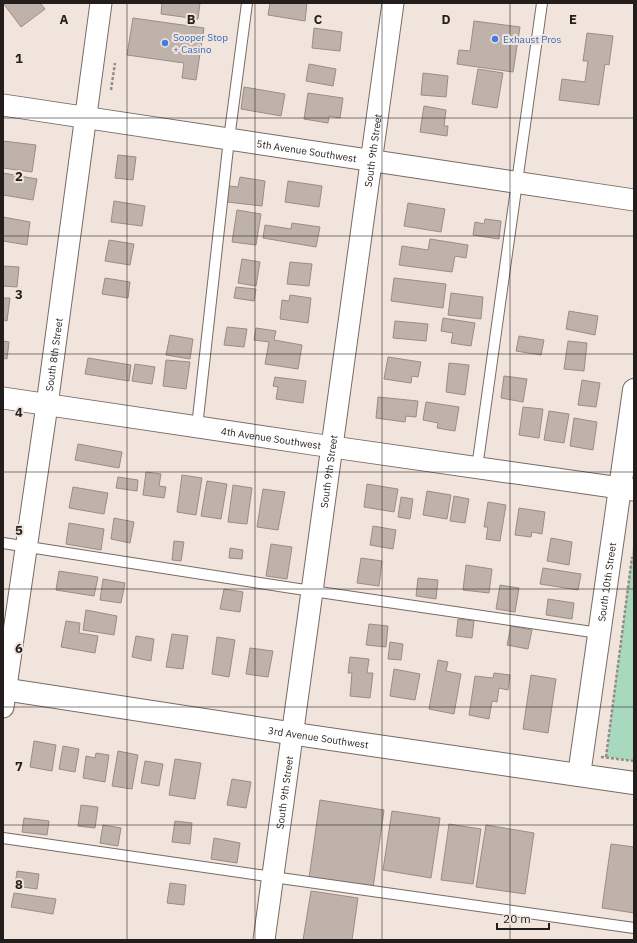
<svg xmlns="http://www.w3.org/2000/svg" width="637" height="943" viewBox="0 0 637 943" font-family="'IBM Plex Sans',sans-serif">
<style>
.green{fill:#a8d8bd}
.building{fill:#beb2aa;stroke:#998d86}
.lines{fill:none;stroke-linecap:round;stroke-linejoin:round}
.service-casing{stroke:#776b65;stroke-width:12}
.minor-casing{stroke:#776b65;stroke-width:23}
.tertiary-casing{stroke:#776b65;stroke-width:24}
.path{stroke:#958b85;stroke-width:2.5;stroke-dasharray:3 2;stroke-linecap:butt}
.service{stroke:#fff;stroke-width:10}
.minor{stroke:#fff;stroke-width:21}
.tertiary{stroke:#fff;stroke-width:22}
.grid{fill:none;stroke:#231e1b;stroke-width:1;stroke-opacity:0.55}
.shop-dot{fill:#3f7fe0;stroke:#f1e4dc;stroke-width:1.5}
.labels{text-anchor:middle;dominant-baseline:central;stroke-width:4;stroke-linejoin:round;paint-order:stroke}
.shop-label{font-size:10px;fill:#366cbe;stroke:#f1e4dc;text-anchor:start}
.street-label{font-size:10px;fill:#231e1b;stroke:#f1e4dc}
.grid-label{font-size:13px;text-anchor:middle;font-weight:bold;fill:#231e1b;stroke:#f1e4dc;stroke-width:4;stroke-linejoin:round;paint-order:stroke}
</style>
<rect width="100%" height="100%" fill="#f1e4dc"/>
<path class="green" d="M634 539V761L606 757Z"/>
<path class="building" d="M3 3H40L45 9 21 27Z
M162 3H200L198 19 161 14Z
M270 3H307L305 21 268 15Z
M133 18 204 28 196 80 182 78 184 63 127 55Z
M474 21 520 27 513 72 457 64 459 50 470 51Z
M314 28 342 32 340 51 312 48Z
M587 33 613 36 609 65 605 64 599 105 559 100 562 79 585 82 588 61H583Z
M309 64 336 69 333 86 306 81Z
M478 69 503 73 497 108 472 104Z
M423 73 448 76 446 97 421 95Z
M244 87 285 94 281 116 241 109Z
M308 93 343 98 340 118 329 116 328 123 304 119Z
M424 106 446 110 444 126H448L447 136 420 132Z
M3 141 36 145 32 172 3 168Z
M118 155 136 157 133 180 115 178Z
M3 173 37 179 33 200 3 195Z
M240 177 265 181 262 206 227 202 229 186 238 187Z
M288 181 322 186 319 207 285 202Z
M114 201 145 206 142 226 111 222Z
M408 203 445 209 441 232 404 226Z
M237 210 261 214 256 245 232 242Z
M3 217 30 222 27 245 3 241Z
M485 219 501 221 499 239 473 235 475 222 484 224Z
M292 223 320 227 316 247 263 238 265 225 291 229Z
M430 239 468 245 466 258 455 256 452 272 399 265 402 246 428 250Z
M109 240 134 244 130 265 105 261Z
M242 259 260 262 256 286 238 283Z
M290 262 312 264 309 286 287 284Z
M3 266 19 267 17 287 3 286Z
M105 278 130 282 128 298 102 294Z
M394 278 446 284 443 308 391 301Z
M236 287 256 289 254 301 234 298Z
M451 293 483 297 481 319 448 315Z
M290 295 311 298 308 323 280 319 282 300 289 301Z
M3 298H10L7 321 3 320Z
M569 311 598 316 595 335 566 329Z
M443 318 475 323 471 346 451 343 453 333 441 331Z
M395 321 428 324 426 341 393 338Z
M227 327 247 329 244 347 224 345Z
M256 328 276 331 274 340 302 345 298 369 265 364 269 342 254 340Z
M170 335 193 339 190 359 166 355Z
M519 336 544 340 541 355 516 351Z
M3 341 9 342 7 359 3 358Z
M568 341 587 343 584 371 564 369Z
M388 357 421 362 418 377 412 376 411 383 384 379Z
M88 358 131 365 129 381 85 374Z
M166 360 190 362 186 389 163 386Z
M449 363 469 365 465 395 446 392Z
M135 364 155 367 152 384 132 381Z
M504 376 527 379 523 402 501 398Z
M275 377 306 381 303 403 276 399 278 387 273 386Z
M582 380 600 383 596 407 578 405Z
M378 397 418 401 416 417 406 416 405 422 376 418Z
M426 402 459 407 455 431 437 428 438 423 423 420Z
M523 407 543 409 539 438 519 435Z
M549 411 569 414 564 443 544 440Z
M574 418 597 422 593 450 570 446Z
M78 444 122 452 119 468 75 460Z
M146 472 161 474 159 486 166 487 164 498 143 495Z
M182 475 202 478 196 515 177 512Z
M118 477 138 480 137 491 116 488Z
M207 481 227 484 221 519 201 516Z
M367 484 398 489 394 512 364 507Z
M233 485 252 488 247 524 228 522Z
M73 487 108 493 104 514 69 508Z
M263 489 285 492 278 530 257 527Z
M427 491 451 495 447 519 423 515Z
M454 496 469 499 465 523 450 521Z
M401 497 413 499 410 519 398 517Z
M488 502 506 505 500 541 486 539 488 527H484Z
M519 508 545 512 542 534 532 532 531 537 515 535Z
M114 518 134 522 130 543 111 539Z
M69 523 104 529 101 550 66 544Z
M373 526 396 530 393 549 370 545Z
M551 538 572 542 569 565 547 561Z
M174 541 184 542 181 561 172 560Z
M271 544 292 547 287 579 266 576Z
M230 548 243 550 242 559 229 558Z
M361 558 382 561 379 586 357 583Z
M466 565 492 569 489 593 463 590Z
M543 568 581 574 578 590 540 584Z
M59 571 98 577 94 596 56 590Z
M418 578 438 580 436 599 416 596Z
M103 579 125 583 121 603 100 600Z
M500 585 519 588 515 612 496 609Z
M224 589 243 592 240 612 220 609Z
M548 599 574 603 572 619 546 615Z
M86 610 117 616 114 635 83 630Z
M458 619 474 621 472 638 456 636Z
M66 621 80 623 79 633 98 636 95 653 61 647Z
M369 624 388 626 386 647 366 645Z
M511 626 532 630 528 649 507 645Z
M172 634 188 636 183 669 166 667Z
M136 636 154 639 151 661 132 657Z
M217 637 235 640 229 677 212 674Z
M390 642 403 644 401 660 388 659Z
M250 648 273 651 268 677 246 674Z
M350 657 369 659 367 673H373L370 698 350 696 352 673H348Z
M438 660 448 662 446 671 461 674 454 714 429 709Z
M394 669 420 674 415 700 390 696Z
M494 673 510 675 508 690 499 688 497 702 492 701 489 719 469 715 475 676 493 678Z
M531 675 556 679 548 733 523 729Z
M34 741 56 745 52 771 30 767Z
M63 746 79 749 75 772 59 769Z
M118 751 138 755 132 789 112 786Z
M96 753 109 755 105 782 83 778 86 756 95 758Z
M175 759 201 763 195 799 169 795Z
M145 761 163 764 159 786 141 783Z
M232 779 251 782 246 808 227 805Z
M320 800 384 810 373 888 309 878Z
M81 805 98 807 95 828 78 826Z
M392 811 440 818 431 878 383 870Z
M24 818 49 821 47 835 22 832Z
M175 821 192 823 190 844 172 842Z
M449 824 481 829 473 884 441 880Z
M103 825 121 828 118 846 100 843Z
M486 825 534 833 525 894 476 887Z
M214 838 240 843 237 863 211 859Z
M611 844 634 847V913L602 908Z
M17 871 39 874 37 889 15 886Z
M170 883 186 885 184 905 167 903Z
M311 891 358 898 352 940H303Z
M14 893 56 899 53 914 11 907Z"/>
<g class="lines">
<g class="service-casing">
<path id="service" d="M197 427 229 139 247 3
M477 468 517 182 542 3
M3 543 292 588 599 633
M3 838 273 877 634 928"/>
</g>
<g class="minor-casing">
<g id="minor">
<path id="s1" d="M3 105 634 200"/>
<path id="s2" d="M3 398 312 444 634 490"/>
<path id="s3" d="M3 707 47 405 101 3"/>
<path id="s4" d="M264 940 393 3"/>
</g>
</g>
<g class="tertiary-casing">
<g id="tertiary">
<path id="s5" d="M3 689 309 736 634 783"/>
<path id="s6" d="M579 775 634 390"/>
</g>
</g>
<path class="path" d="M111 90 115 63
M601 757 634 761
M606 757 632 557"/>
<use href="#service" class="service"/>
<use href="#minor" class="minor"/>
<use href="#tertiary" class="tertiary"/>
</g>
<path class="grid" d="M127 3V940M255 3V940M382 3V940M510 3V940M3 118H634M3 236H634M3 354H634M3 472H634M3 589H634M3 707H634M3 825H634"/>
<g class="shop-dot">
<circle cx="495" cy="39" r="4"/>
<circle cx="165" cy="43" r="4"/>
</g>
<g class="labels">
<g class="shop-label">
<text x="173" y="37">Sooper Stop<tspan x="173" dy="12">+ Casino</tspan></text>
<text x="503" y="39">Exhaust Pros</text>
</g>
<g class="street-label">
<text stroke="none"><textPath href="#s1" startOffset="307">5th Avenue Southwest</textPath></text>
<text stroke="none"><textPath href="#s4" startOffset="797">South 9th Street</textPath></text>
<text stroke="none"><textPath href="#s3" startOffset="356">South 8th Street</textPath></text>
<text stroke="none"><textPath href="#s2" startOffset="271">4th Avenue Southwest</textPath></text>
<text stroke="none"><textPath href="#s4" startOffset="473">South 9th Street</textPath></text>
<text stroke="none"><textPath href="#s6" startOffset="195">South 10th Street</textPath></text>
<text stroke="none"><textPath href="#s5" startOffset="319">3rd Avenue Southwest</textPath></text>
<text stroke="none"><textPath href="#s4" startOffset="149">South 9th Street</textPath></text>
</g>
</g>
<g class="grid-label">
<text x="64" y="24">A</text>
<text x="191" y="24">B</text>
<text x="318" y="24">C</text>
<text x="446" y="24">D</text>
<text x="573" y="24">E</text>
<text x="19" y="63">1</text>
<text x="19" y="181">2</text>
<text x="19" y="299">3</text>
<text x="19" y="417">4</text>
<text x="19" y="535">5</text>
<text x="19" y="653">6</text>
<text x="19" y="771">7</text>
<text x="19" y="889">8</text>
</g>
<rect width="637" height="943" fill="none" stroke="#231e1b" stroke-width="8"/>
<path d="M497 923v6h52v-6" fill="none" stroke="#231e1b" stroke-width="2"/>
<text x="503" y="923" font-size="12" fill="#231e1b" stroke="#f1e4dc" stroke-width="3" paint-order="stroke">20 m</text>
</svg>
